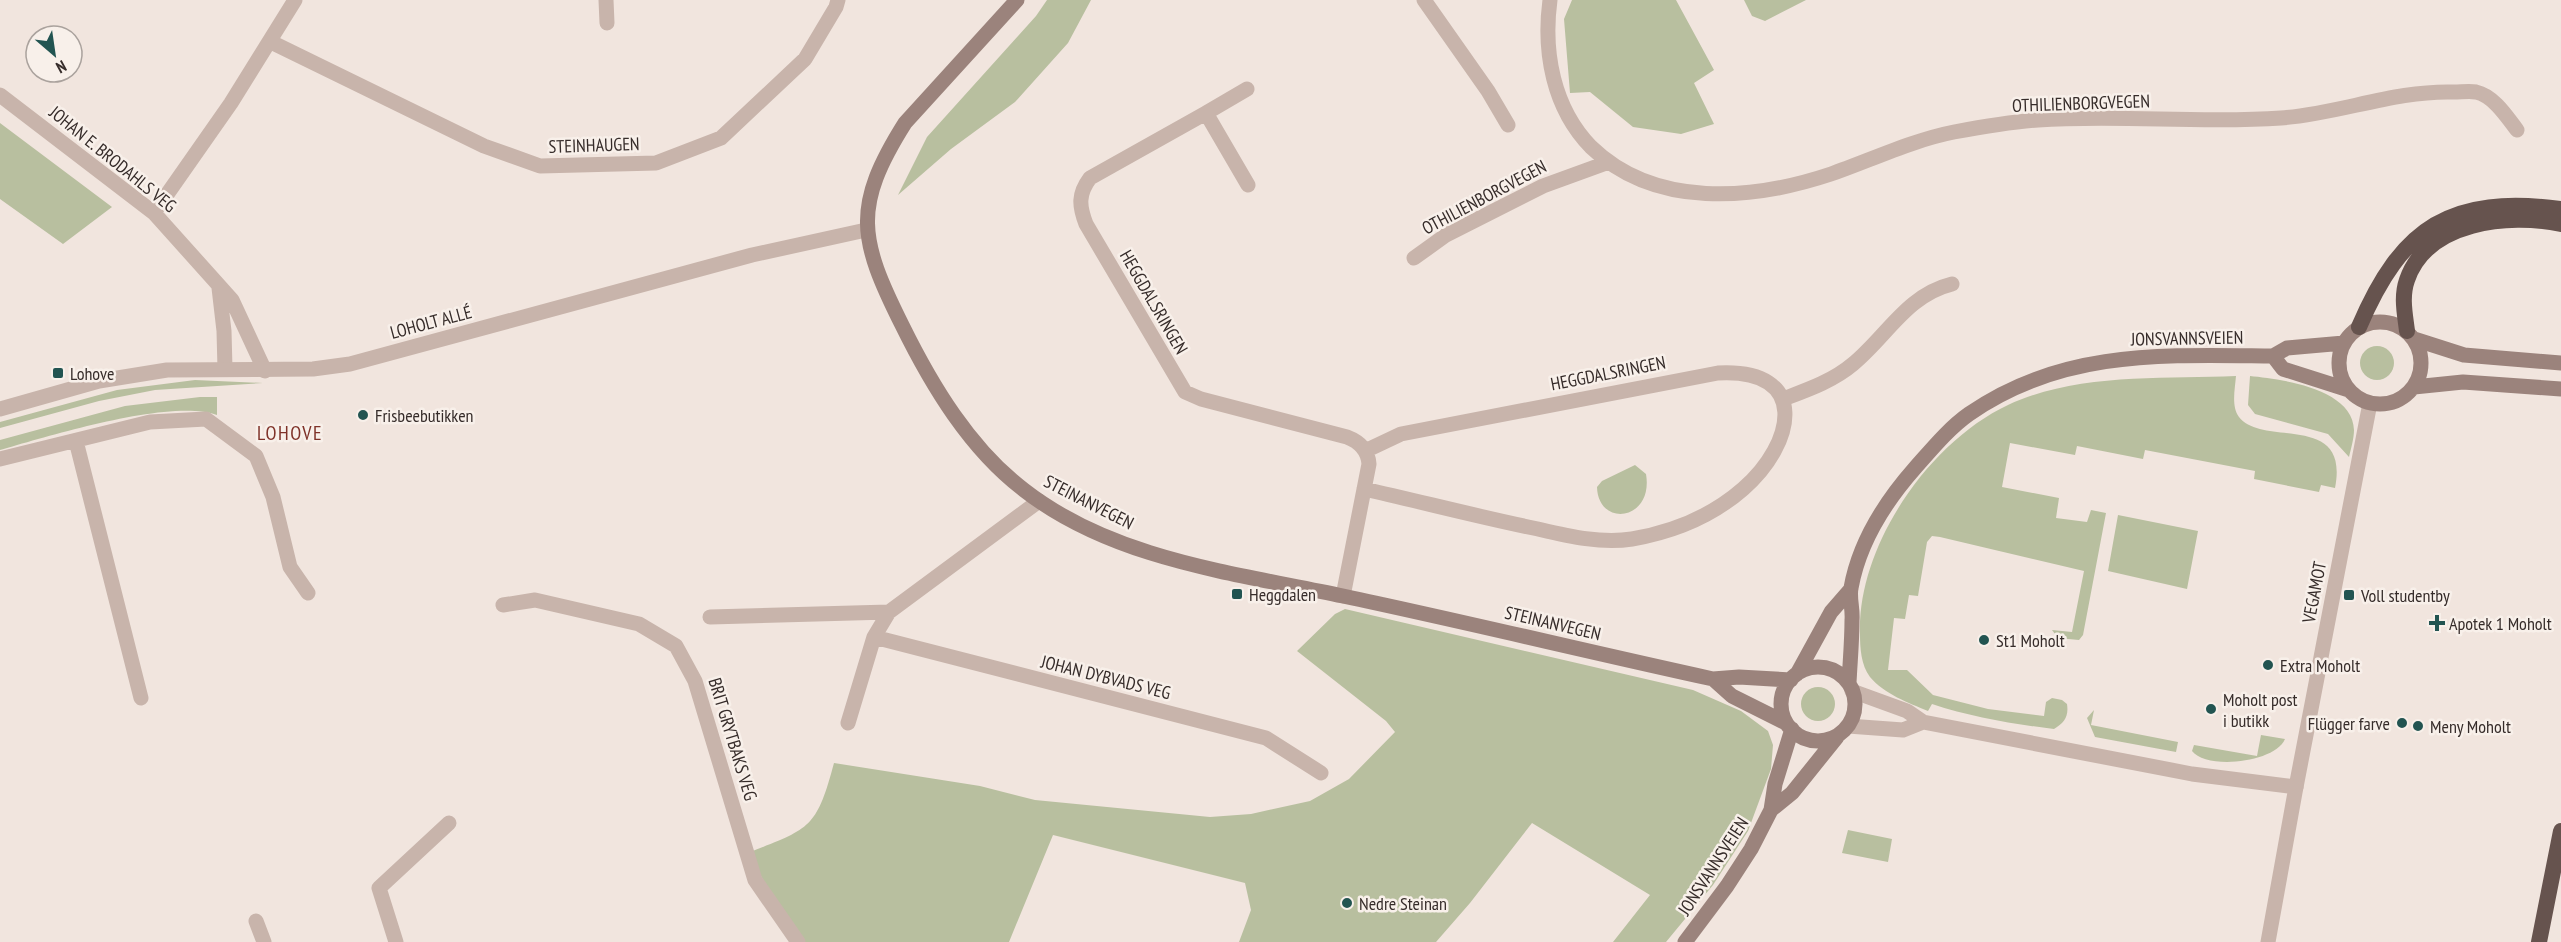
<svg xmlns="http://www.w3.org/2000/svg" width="2561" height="942" viewBox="0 0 2561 942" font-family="'PT Sans Narrow',sans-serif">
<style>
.green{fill:#b8bf9f}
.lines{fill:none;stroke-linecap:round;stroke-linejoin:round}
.minor{stroke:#c8b4ab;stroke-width:15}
.tertiary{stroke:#c8b4ab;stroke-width:15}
.secondary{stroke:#9b837c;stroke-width:15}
.trunk{stroke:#66534e;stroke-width:16}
.poi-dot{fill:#225451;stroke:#f8f0ea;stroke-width:2}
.labels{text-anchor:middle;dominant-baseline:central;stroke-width:5;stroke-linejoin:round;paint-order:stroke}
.street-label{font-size:18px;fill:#362c2a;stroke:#f8f0ea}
.poi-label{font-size:18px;fill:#362c2a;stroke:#f8f0ea;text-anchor:start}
.neighbourhood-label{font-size:20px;letter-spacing:1.5px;fill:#7f3229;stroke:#f8f0ea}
</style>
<rect width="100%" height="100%" fill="#f1e5de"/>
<path class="green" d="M1047 0H1091L1068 43 1015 102 951 149 898 195 927 137 1036 16Z
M1572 0H1676L1714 70 1694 83 1714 124 1681 134 1633 127 1590 92 1570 93 1564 19Z
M1744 0H1806L1765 21 1752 16Z
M0 123 112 207 63 244 0 199Z
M2360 363a17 17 0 1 1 34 0a17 17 0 1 1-34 0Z
M2236 376C2235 389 2231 406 2239 417 2263 448 2350 411 2335 488L2321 485 2319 492 2254 479 2255 471 2145 450 2143 459 2077 446 2075 455 2010 443 2002 487 2059 498 2056 518 2087 522 2091 510 2106 513 2083 635 2079 640 2058 638 2052 630 2072 632 2084 571 1940 537 1932 536 1927 542 1918 596 1909 595 1905 619 1894 618 1888 670H1907L1933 695 1988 709 2044 716 2046 702 2052 698 2062 700 2067 704C2069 717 2064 723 2054 729 2013 724 1971 717 1932 704L1928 711C1909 703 1884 694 1870 677 1861 665 1860 648 1860 634 1857 546 1929 442 2008 405 2076 373 2162 379 2236 376Z
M2250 376C2280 379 2353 388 2354 430 2354 438 2351 449 2349 457L2328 434 2255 414 2248 405Z
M195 380 263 383 155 390 99 401 0 428V422L117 390Z
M200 397H217V415C171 398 49 436 0 450V440L125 406Z
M1635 465 1646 474C1654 521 1598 528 1597 487L1602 481Z
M2118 515 2198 531 2187 589 2108 571Z
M1345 609 1693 690 1741 711 1768 731 1773 745 1771 769 1748 831 1713 885 1666 942H1613L1650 895 1532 823 1470 903 1436 942H1239L1251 910 1245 883 1053 835 1009 942H798L748 853C810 828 816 830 834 763L980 786 1035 800 1210 817 1251 814 1310 801 1349 779 1395 732 1386 721 1297 651 1335 614Z
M1801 704a17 17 0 1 1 34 0a17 17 0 1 1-34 0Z
M2094 710 2091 725 2178 742 2176 752 2095 737 2087 718Z
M2261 735 2285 739C2275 763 2206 770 2192 751L2194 745 2257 756Z
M1848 830 1892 839 1888 862 1842 853Z"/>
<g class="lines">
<path class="minor" d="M606 0 607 23
M1424 0 1488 91 1508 125
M1550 0C1543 52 1553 108 1591 147 1655 209 1753 200 1831 174 1871 160 1913 140 1954 132 1981 127 2010 122 2038 120 2119 114 2200 124 2281 118 2339 114 2395 90 2454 92 2461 92 2470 91 2476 92 2494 96 2507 117 2517 130
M271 42 484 146 540 166 656 163 721 138 805 59 836 7 838 0
M0 95 154 213 232 300 265 371
M1206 113 1247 89
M1248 185 1206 113 1090 178C1078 194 1079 206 1086 224L1185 392 1201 399 1347 437C1360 442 1368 450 1369 464L1343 596
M154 213 231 103 295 0
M1414 258 1446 235 1543 186 1609 162
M219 288 224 331 225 369
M1783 399C1807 390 1833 381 1853 364 1887 336 1907 295 1952 284
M76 441 141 698
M0 459 150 422 206 419 256 456 273 497 290 567 308 593
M1364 489C1422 502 1479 517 1538 529 1568 536 1601 544 1632 539 1673 532 1712 516 1743 489 1795 444 1811 368 1718 373L1401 434 1365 451
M503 605 535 600 639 624 676 646 695 681 755 880 798 942
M710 617 889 612 1039 501
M874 637 1266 738 1321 773
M848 723 874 637 889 612
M2296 787 2370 403
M256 921 264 942
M396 942 379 888 449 823"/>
<path class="tertiary" d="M0 409 99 381 167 370 313 369 350 364 752 255 866 230
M1852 691 1907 711 1923 722 2192 774 2296 787 2268 942
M1848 726 1903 730 1923 722"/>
<path class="secondary" d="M1017 0 905 123C852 207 859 239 902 325 932 386 970 449 1024 490 1114 560 1235 573 1343 596 1466 622 1589 652 1713 679L1739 677 1791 680
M2339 363a41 41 0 1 1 82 0a41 41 0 1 1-82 0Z
M2414 339 2464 355 2561 363
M2273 356 2283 369 2349 390
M2414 387 2463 382 2561 389
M1781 704a37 37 0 1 1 74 0a37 37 0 1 1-74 0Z
M1797 674 1831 612 1851 589
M1713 679 1732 696 1786 723
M1849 683C1850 662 1852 641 1852 620 1853 609 1849 598 1851 588 1859 543 1885 502 1915 468 1931 450 1949 428 1969 414 2062 349 2165 355 2273 356L2287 348 2344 343
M1771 810 1792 793 1837 737
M1685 942 1727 886 1751 849 1771 810 1775 784 1792 729"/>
<path class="trunk" d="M2359 327C2402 226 2451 195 2561 209
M2407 331C2405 314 2401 297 2407 280 2427 221 2509 213 2561 224
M2539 942 2561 831"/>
</g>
<g class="poi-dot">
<rect x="52" y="367" width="12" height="12" rx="3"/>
<circle cx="363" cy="415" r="6"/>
<rect x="1231" y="588" width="12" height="12" rx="3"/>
<rect x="2343" y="589" width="12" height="12" rx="3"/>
<path d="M2434 614h6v6h6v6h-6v6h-6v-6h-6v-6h6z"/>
<circle cx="1984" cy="640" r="6"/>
<circle cx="2268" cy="665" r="6"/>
<circle cx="2211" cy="709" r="6"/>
<circle cx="2402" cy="723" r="6"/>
<circle cx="2418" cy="726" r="6"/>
<circle cx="1347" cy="903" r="6"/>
</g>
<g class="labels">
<g class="street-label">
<text transform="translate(2081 103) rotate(-2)">OTHILIENBORGVEGEN</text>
<text transform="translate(594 145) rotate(-2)">STEINHAUGEN</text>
<text transform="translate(113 159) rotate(39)">JOHAN E. BRODAHLS VEG</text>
<text transform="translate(1484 197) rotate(-28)">OTHILIENBORGVEGEN</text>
<text transform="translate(1154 302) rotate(60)">HEGGDALSRINGEN</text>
<text transform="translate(431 322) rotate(-15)">LOHOLT ALLÉ</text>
<text transform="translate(2187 338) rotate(-1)">JONSVANNSVEIEN</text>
<text transform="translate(1608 373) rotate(-11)">HEGGDALSRINGEN</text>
<text transform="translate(1089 502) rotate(27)">STEINANVEGEN</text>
<text transform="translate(2314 592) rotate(-79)">VEGAMOT</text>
<text transform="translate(1553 623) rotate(13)">STEINANVEGEN</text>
<text transform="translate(1106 677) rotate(14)">JOHAN DYBVADS VEG</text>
<text transform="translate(733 739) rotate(73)">BRIT GRYTBAKS VEG</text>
<text transform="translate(1713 866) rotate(-57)">JONSVANNSVEIEN</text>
</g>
<g class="poi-label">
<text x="70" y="373">Lohove</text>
<text x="375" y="415">Frisbeebutikken</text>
<text x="1249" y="594">Heggdalen</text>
<text x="2361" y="595">Voll studentby</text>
<text x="2449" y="623">Apotek 1 Moholt</text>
<text x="1996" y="640">St1 Moholt</text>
<text x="2280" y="665">Extra Moholt</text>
<text x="2223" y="699">Moholt post<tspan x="2223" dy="21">i butikk</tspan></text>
<text x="2390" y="723" text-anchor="end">Flügger farve</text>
<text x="2430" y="726">Meny Moholt</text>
<text x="1359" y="903">Nedre Steinan</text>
</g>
<g class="neighbourhood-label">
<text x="290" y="433">LOHOVE</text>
</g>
</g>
<g transform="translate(54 54) rotate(151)"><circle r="28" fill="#f8f0ea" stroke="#aaa29d" stroke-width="1.5"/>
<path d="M0-4.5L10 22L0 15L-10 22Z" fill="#225451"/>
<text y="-9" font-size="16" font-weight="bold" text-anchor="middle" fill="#362c2a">N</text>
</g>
</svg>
